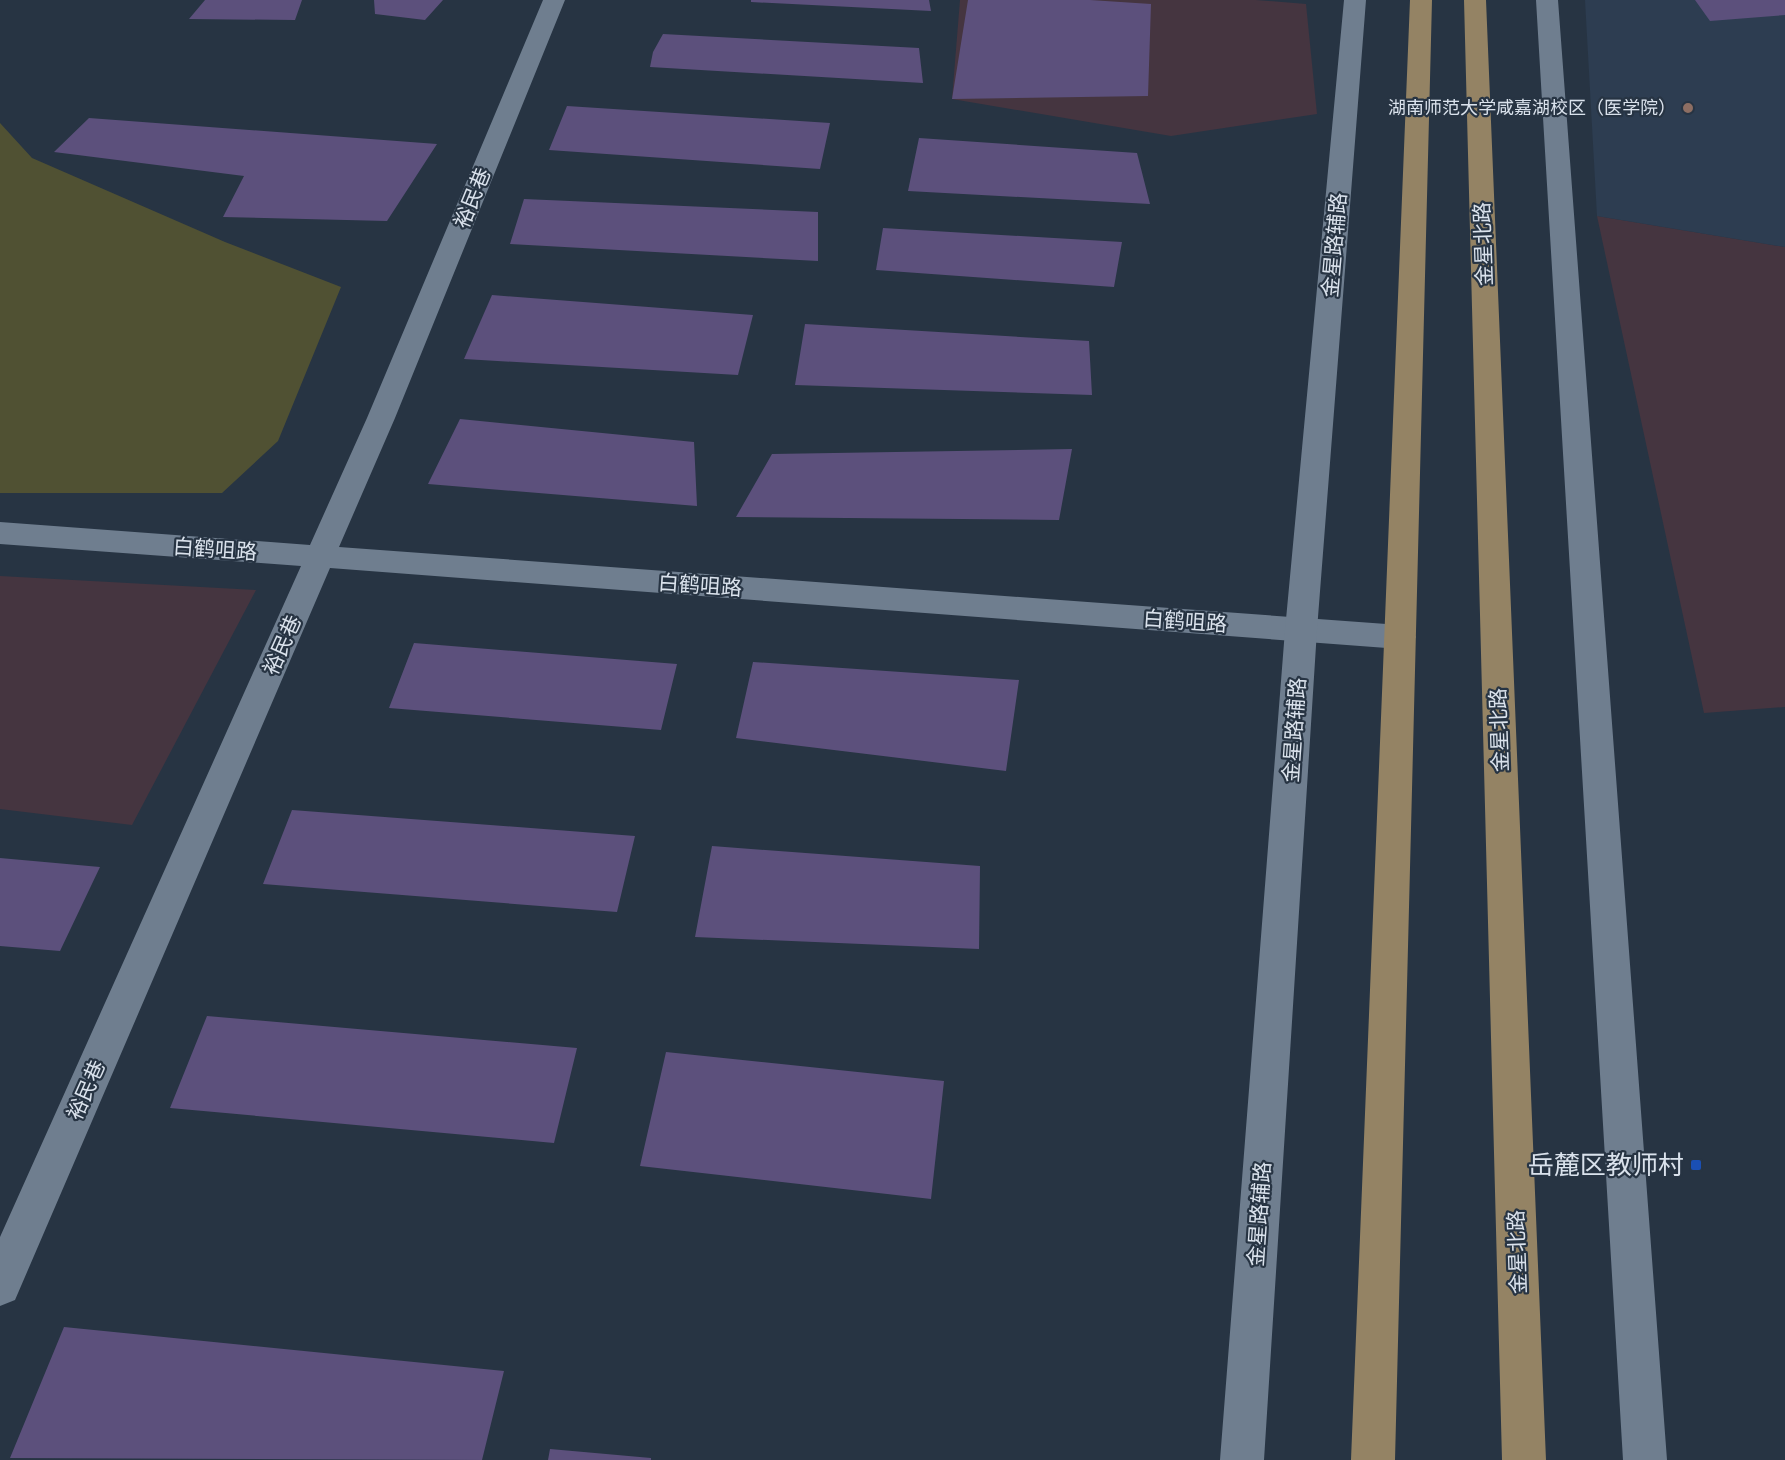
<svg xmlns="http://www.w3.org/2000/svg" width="1785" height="1460" viewBox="0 0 1785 1460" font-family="Figtree,'Noto Sans SC',sans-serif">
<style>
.commercial{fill:#453540}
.built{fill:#2d3d51}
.green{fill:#505133}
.building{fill:#5c507c}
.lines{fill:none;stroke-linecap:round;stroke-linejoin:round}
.minor{fill:#6f7e8f;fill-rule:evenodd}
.tertiary{fill:#6f7e8f;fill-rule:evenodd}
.primary{fill:#948364;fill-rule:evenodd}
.education-dot{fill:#8d6e63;stroke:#273443;stroke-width:2}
.transit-dot{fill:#1a4fb4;stroke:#273443;stroke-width:2}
.labels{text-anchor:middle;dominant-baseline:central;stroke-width:4.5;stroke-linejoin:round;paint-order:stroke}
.far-poi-label{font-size:18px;fill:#dae2ec;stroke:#273443;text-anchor:end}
.street-label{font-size:21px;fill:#dae2ec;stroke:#273443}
.near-poi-label{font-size:26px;fill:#dae2ec;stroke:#273443;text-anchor:end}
</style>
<rect width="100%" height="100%" fill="#273443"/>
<path class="commercial" d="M960 0H1256L1306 4 1317 114 1171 136 952 99Z
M1597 216 1785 247V707L1704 713Z
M0 576 256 590 132 825 0 809Z"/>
<path class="built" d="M1585 0H1785V247L1597 216Z"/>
<path class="green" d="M0 123 32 158 225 242 341 287 278 441 222 493H0Z"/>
<path class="building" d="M205 0H302L295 20 189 19Z
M374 0H443L425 20 375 14Z
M751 0H929L931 11 751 2Z
M968 0H1090L1151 4 1148 96 952 99Z
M1695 0H1785V15L1710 21Z
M663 34 919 48 923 83 650 67 653 52Z
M567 106 830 123 820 169 549 150Z
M89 118 437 144 387 221 223 217 244 176 54 152Z
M919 138 1137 153 1150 204 908 191Z
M524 199 818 212V261L510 244Z
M883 228 1122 242 1114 287 876 270Z
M492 295 753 315 738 375 464 359Z
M805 324 1089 341 1092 395 795 385Z
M460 419 694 442 697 506 428 484Z
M1072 449 1059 520 736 517 772 454Z
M414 643 677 664 661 730 389 708Z
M753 662 1019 680 1006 771 736 738Z
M292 810 635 836 617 912 263 884Z
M712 846 980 866 979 949 695 937Z
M0 858 100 867 60 951 0 946Z
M207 1016 577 1048 554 1143 170 1108Z
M666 1052 944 1081 931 1199 640 1166Z
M64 1327 504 1371 482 1460 10 1458Z
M550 1449 651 1458V1460H548Z"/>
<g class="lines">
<path class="minor" d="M543 0H565L395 418 339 547 1400 625 1411 629 1416 637 1411 645 1400 649 330 568 15 1300 0 1306V1237L301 566 0 544V522L310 545 367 418Z"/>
<path class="tertiary" d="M1344 0H1366L1317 630 1264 1460H1220L1285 630Z
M1536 0H1558L1667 1460H1623Z"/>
<path class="primary" d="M1410 0H1432L1395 1460H1351Z
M1464 0H1486L1546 1460H1502Z"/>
</g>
<circle class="education-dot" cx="1688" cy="108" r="6"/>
<rect class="transit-dot" x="1690" y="1159" width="12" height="12" rx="3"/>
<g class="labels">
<g class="far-poi-label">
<text x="1676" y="108">湖南师范大学咸嘉湖校区（医学院）</text>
</g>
<g class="street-label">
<text transform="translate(472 198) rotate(-68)">裕民巷</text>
<text transform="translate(1483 244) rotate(-92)">金星北路</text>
<text transform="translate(1334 245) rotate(-85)">金星路辅路</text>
<text transform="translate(215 549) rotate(4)">白鹤咀路</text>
<text transform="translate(700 585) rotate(4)">白鹤咀路</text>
<text transform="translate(1185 621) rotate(4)">白鹤咀路</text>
<text transform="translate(282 645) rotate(-66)">裕民巷</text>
<text transform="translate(1294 730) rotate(-86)">金星路辅路</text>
<text transform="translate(1499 730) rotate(-92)">金星北路</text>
<text transform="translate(86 1090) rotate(-66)">裕民巷</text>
<text transform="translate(1259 1214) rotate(-86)">金星路辅路</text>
<text transform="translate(1517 1252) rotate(-92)">金星北路</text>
</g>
<g class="near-poi-label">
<text x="1684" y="1165">岳麓区教师村</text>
</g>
</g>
</svg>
